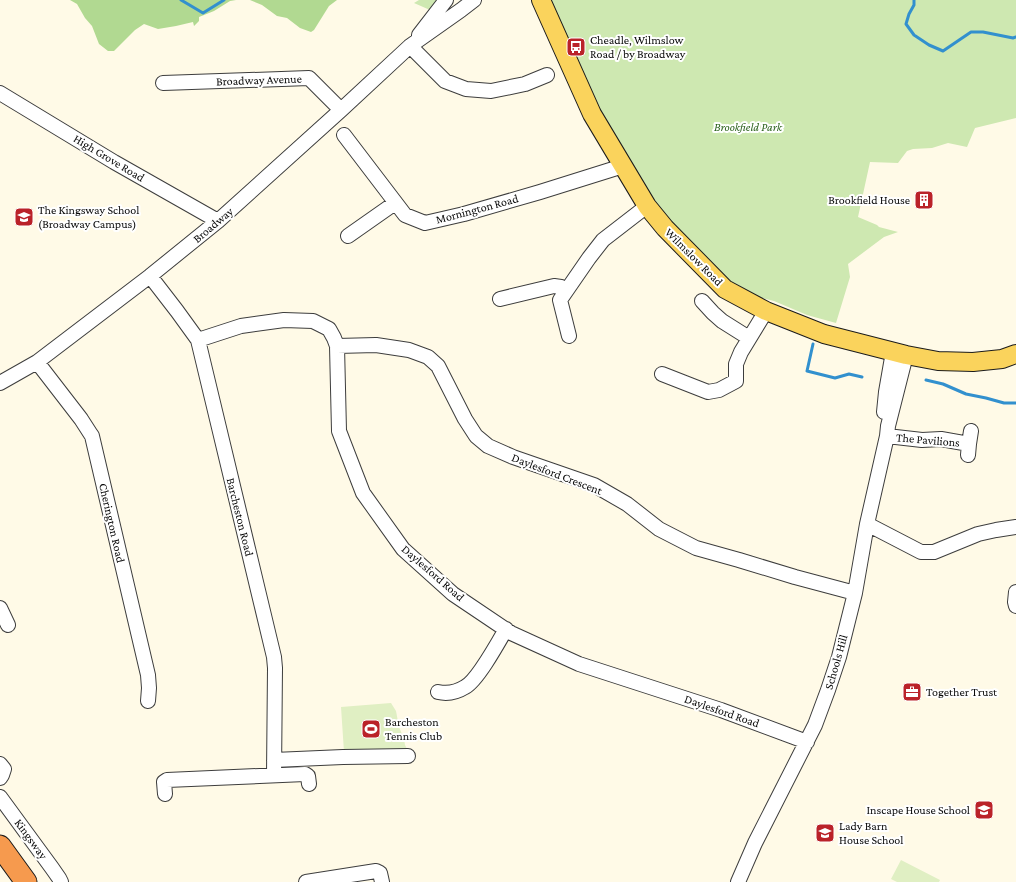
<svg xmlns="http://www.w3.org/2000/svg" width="1016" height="882" viewBox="0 0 1016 882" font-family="'Crimson Pro',serif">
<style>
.green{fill:#cee8b1}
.forest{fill:#b1d991}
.pitch{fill:#e0efc3}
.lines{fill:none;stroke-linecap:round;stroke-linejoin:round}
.stream{stroke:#3290ce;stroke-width:3}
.minor-casing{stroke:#3d3d3d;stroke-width:16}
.major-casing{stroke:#1b1b1b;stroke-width:20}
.highway-casing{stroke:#1b1b1b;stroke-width:23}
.minor{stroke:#fff;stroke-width:14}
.major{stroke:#fad35c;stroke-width:18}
.highway{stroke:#f69a4e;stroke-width:21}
.labels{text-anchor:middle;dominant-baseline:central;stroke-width:4;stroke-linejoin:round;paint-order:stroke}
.poi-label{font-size:12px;fill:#0a0a0a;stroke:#fff;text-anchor:start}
.street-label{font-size:12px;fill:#0a0a0a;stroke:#fff}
.park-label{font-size:12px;font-style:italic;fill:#2a611b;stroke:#fff}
</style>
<rect width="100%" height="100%" fill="#fffae7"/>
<path class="green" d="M419 0H440L430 10 414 3Z
M541 0H1016V118L975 128 967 147 948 143 932 148 913 149 907 151 898 163 870 162 858 217 877 225 879 227 898 232 884 237 848 264 850 277 836 323 807 315 774 301 725 289 647 206Z"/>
<path class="forest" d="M70 0H236L230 1 214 11 199 17V21L194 26 193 22 176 26 158 29 144 24 135 30 114 51H108L99 44 92 26 85 18 77 4Z
M250 0H337L329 6 314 30 311 32 300 28 287 18 277 16 262 5Z"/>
<path class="pitch" d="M391 703 396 711 399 727 404 739 405 745 407 749V751L344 752 341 707Z
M901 860 940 880 939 882H897L891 879Z"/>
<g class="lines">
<path class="stream" d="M181 0 203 13 224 0
M914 0V5L909 14 906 24 914 35 929 45 943 51 971 32H983L1013 38 1016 37
M813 344 807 371 835 378 849 374 862 377
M926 380 943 384 966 394 986 398 1004 403H1016"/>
<g class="minor-casing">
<path id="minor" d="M419 35 446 0
M410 46 445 81 466 89 491 91 525 84 547 75
M163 83 309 78 341 110
M0 93 114 162 218 221
M344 135 405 215 425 223 464 214 540 192 623 166
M348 236 395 203
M150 276 177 311 198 340 274 657 275 668 274 775
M500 299 554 286 561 287 567 290
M702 301 713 313 722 321 749 338
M569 336 560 300 589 258 603 240 647 206
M198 340 241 326 284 320 313 321 329 329 334 338 337 346 339 431 363 493 403 549 453 594 511 633 579 664 721 710 807 742
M337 346 376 345 409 350 428 357 438 366 465 419 476 436 488 446 513 457 594 485 627 504 659 529 696 548 739 560 795 577 855 593
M37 362 81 419 90 433 92 436 148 675 149 688 148 701
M662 374 708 392 719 390 736 381V364L741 352 766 311
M0 383 37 362 150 276 218 221 341 110 410 46 461 10 474 0
M884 412 886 392 893 352
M887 436 922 440 941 439 969 444
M968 455 969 444 971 431
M867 524 921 552H934L978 534 996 530 1016 527
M1016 592 1015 602 1016 606
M0 608 8 625
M438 692C447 694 457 692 465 687 477 681 498 643 506 629
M274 760 343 757 408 756
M0 764 4 769 2 775 0 778
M165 794 164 782 167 780 305 774 308 776 309 784
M0 797 52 868 59 878 61 882
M306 882 376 871 380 873 382 882
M738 882 755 843 815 725 828 690 839 657 855 593 867 524 887 436 888 426 906 355"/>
</g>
<g class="major-casing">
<path id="major" d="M541 0 592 114 647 206 665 228 725 289 766 311 824 334 906 355 938 361 973 362 1002 359 1016 354"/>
</g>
<g class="highway-casing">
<path id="highway" d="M0 846 26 882"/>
</g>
<use href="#minor" class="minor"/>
<use href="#major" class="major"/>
<use href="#highway" class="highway"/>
</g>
<defs>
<g id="bus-square" transform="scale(1)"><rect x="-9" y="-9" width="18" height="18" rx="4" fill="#ba2229" stroke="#fff"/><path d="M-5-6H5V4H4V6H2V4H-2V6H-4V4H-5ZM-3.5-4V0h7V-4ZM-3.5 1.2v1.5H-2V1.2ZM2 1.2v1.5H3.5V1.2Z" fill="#fff"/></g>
<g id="building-square" transform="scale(1)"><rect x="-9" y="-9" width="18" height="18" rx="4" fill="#ba2229" stroke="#fff"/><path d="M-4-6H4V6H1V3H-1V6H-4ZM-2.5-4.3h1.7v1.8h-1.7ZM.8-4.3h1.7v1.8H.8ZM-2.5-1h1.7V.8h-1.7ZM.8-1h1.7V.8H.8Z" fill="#fff"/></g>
<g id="school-square" transform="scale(1)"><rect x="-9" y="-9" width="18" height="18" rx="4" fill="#ba2229" stroke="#fff"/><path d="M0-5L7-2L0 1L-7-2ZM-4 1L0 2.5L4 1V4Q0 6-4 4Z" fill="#fff"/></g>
<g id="office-square" transform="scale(1)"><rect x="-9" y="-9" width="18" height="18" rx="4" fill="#ba2229" stroke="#fff"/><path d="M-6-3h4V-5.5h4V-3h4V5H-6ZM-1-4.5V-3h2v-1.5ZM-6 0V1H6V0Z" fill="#fff"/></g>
<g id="stadium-square" transform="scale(1)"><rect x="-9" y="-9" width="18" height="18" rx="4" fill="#ba2229" stroke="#fff"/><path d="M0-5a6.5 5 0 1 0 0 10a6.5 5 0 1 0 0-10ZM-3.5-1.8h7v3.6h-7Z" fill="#fff"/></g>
</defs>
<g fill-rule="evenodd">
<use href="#bus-square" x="576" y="47"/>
<use href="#building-square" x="924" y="200"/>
<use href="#school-square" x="24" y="217"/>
<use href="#office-square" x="912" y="692"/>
<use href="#stadium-square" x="371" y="729"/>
<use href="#school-square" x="984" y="810"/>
<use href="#school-square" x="825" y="833"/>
</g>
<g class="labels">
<g class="poi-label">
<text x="590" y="40">Cheadle, Wilmslow<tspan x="590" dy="14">Road / by Broadway</tspan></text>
<text x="910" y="200" text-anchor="end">Brookfield House</text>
<text x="38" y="210">The Kingsway School<tspan x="38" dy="14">(Broadway Campus)</tspan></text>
<text x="926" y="692">Together Trust</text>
<text x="385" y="722">Barcheston<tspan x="385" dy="14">Tennis Club</tspan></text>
<text x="970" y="810" text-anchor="end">Inscape House School</text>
<text x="839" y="826">Lady Barn<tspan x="839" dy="14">House School</tspan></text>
</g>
<g class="street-label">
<text transform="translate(259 80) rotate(-2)">Broadway Avenue</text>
<text transform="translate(109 158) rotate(31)">High Grove Road</text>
<text transform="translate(477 209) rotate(-15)">Mornington Road</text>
<text transform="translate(213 225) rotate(-40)">Broadway</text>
<text transform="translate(694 257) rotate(45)">Wilmslow Road</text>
<text transform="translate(928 440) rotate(5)">The Pavilions</text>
<text transform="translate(557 474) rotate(21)">Daylesford Crescent</text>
<text transform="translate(240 517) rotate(76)">Barcheston Road</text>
<text transform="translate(112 523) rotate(77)">Cherington Road</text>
<text transform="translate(433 573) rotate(41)">Daylesford Road</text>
<text transform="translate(836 662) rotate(-74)">Schools Hill</text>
<text transform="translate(722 711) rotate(19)">Daylesford Road</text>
<text transform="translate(31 839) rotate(54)">Kingsway</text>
</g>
<g class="park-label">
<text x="748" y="127">Brookfield Park</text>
</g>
</g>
</svg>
